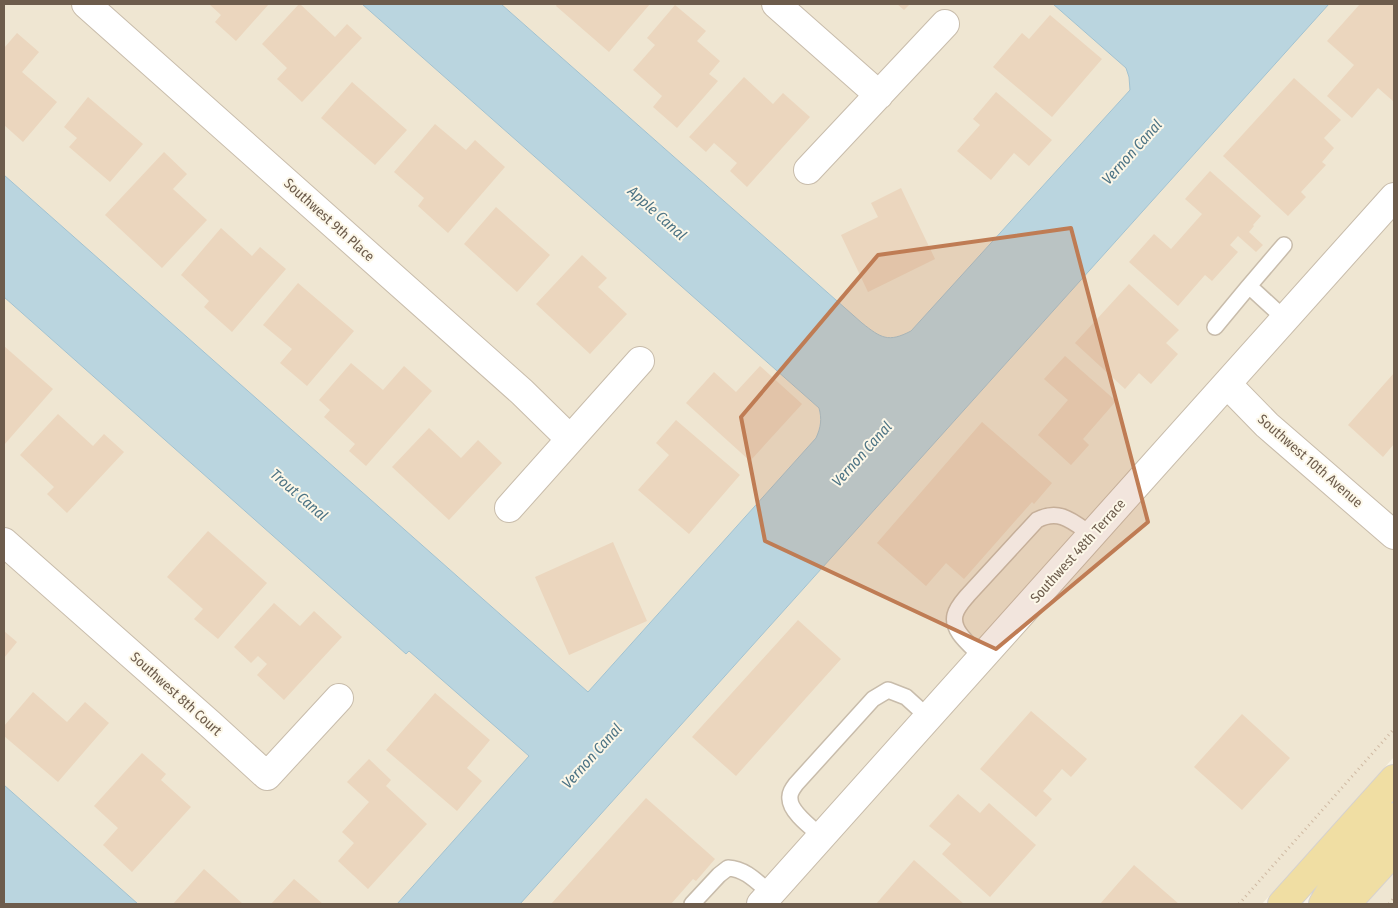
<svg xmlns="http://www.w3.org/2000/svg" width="1398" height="908" viewBox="0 0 1398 908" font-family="'Fira Sans Condensed',sans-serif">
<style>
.residential{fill:#efe6d2}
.water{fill:#bad5df;stroke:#a2c2d0}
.building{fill:#ebd6be}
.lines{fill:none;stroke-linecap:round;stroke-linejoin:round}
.lane-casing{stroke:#c8bcab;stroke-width:18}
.street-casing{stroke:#c8bcab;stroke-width:30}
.primary-casing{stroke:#d6d1cd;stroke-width:30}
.path{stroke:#cfb9a2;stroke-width:3;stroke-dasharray:1 4;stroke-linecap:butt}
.lane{stroke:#fff;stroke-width:15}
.street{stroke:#fff;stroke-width:28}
.primary{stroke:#f0dea3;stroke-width:28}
.marked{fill:#bf7c54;fill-opacity:0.2;stroke:#bf7c54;stroke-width:4;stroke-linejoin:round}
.labels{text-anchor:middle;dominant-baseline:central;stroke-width:4;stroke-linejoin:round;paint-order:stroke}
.street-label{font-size:14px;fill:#6d5c4c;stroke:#fcf7e8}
.water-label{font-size:15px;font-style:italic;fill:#4c7384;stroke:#fcf7e8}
</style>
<rect width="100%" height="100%" fill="#f9f3e3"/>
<path class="residential" d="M4 4H362L819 408 822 418 820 430 816 438 588 692 4 175Z
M501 4H1053L1126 68 1129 77 1130 90 911 331 901 336 890 338 878 336 862 323Z
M1329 4H1394V757L1262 904H520Z
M4 297 406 654 409 651 530 756 397 904H138L4 785Z
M1394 873V904H1366Z"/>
<path class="water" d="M362 4H501L862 323C881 338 888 343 911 331L1130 90 1129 77 1126 68 1053 4H1329L520 904H397L529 756 409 651 406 654 4 297V175L588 692 816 438C821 427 822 419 819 408Z
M4 785 138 904H4Z"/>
<path class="building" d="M209 4H269L236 41 215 22 221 15Z
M299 4H300L335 37 347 24 362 38 302 102 277 79 287 68 262 44Z
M557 4H650L609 52 556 6Z
M897 4H910L904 10Z
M1360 4H1394V99L1393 101 1378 88 1352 118 1327 96 1354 65 1327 41Z
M675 5 706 31 697 41 720 61 709 74 718 81 677 128 653 107 662 96 633 70 655 45 647 38Z
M1050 15 1102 59 1052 117 993 67 1022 33 1029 39Z
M17 33 39 52 22 72 57 102 23 142 4 125V48Z
M744 77 773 104 783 93 810 117 747 187 730 171 737 163 714 143 706 152 689 137Z
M1294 78 1341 120 1324 138 1334 148 1322 162 1326 165 1301 192 1306 197 1288 216 1223 156Z
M352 82 407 130 375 165 321 118Z
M996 92 1052 140 1029 166 1014 153 991 180 957 151 980 125 973 119Z
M88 97 143 144 110 182 69 147 77 138 64 127Z
M435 124 466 150 475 140 505 167 448 233 418 206 424 198 394 172Z
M164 152 187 174 173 189 207 220 162 268 105 215Z
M1210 171 1261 216 1253 225 1254 226 1249 232 1263 245 1256 252 1238 236 1230 245 1238 252 1212 281 1205 275 1178 306 1129 262 1154 234 1171 249 1202 214 1185 199Z
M901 188 935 259 868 292 841 235 878 217 871 203Z
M496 207 550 255 517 292 464 244Z
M221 228 252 256 260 247 286 269 232 332 204 307 209 301 181 275Z
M582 255 607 278 598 287 627 314 590 354 536 304Z
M298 283 354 331 307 386 280 363 292 349 263 325Z
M1129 284 1179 330 1166 343 1178 354 1151 384 1139 373 1125 389 1075 343Z
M4 346 53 389 4 445Z
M1065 356 1116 401 1083 439 1089 445 1071 465 1038 435 1068 400 1044 379Z
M351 363 383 390 404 366 432 391 366 466 349 451 355 444 324 417 330 410 319 400Z
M760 366 802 404 750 461 686 403 714 372 736 392Z
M1394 373V444L1383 457 1348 425Z
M58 414 93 446 104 434 124 452 67 513 47 494 54 487 20 455Z
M676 420 740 475 689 534 638 490 669 455 656 443Z
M982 422 1052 483 1034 504 1032 502 964 579 946 563 926 586 877 543Z
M429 428 461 458 478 440 502 463 449 520 392 467Z
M208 531 267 583 218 639 194 619 203 609 167 577Z
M613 542 647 621 569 655 535 577Z
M274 603 300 626 314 611 342 637 284 700 257 675 267 664 258 656 251 663 234 647Z
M798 620 841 659 736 776 692 737Z
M4 631 17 642 4 658Z
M33 692 67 722 85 702 109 723 58 782 4 736V726Z
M435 693 490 740 467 768 482 781 457 811 386 750Z
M1031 711 1087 759 1071 777 1062 769 1043 791 1052 799 1036 817 980 769Z
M1242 714 1290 758 1242 810 1194 767Z
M142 753 166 774 161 780 191 807 132 872 103 845 118 828 94 806Z
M369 759 391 780 386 786 427 824 368 889 338 861 354 843 342 832 369 802 347 782Z
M958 794 980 813 989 803 1036 845 990 897 942 854 951 844 929 826Z
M646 798 715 859 696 881 693 879 671 904H551Z
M914 860 964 904H876Z
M1134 865 1179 904H1100Z
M204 869 243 904H173Z
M294 879 323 904H271Z"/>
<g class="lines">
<g class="lane-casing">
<path id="lane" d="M1284 245 1249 286 1285 319
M1215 327 1249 286
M982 657C972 646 951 632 955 615 957 607 963 601 968 595L1037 520C1060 508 1073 522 1092 535
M821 836C812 828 790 812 790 799 789 793 793 788 796 784L873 699 888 690 906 697 928 717
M692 904 719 875 728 868C746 869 757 882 770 893"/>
</g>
<g class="street-casing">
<path id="street" d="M86 4 522 392 570 439
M776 4 879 95
M808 170 945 24
M1227 384 1267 425 1394 535
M509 508 640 361
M4 542 210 724 267 776 339 698
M761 904 1394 197"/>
</g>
<g class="primary-casing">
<path id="primary" d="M1282 904 1394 779
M1323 904 1334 885 1394 817
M1346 904 1394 851"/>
</g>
<path class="path" d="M1239 904 1394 729
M1389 904 1394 898"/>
<use href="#lane" class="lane"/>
<use href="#street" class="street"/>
<use href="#primary" class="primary"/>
</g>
<path class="marked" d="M1071 228 1148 522 996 649 765 541 741 417 878 255Z"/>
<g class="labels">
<g class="street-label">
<text transform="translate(329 220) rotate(42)">Southwest 9th Place</text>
<text transform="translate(1310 461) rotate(41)">Southwest 10th Avenue</text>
<text transform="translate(1078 551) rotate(-48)">Southwest 48th Terrace</text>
<text transform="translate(176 694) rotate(42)">Southwest 8th Court</text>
</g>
<g class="water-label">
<text transform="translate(1132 152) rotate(-48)">Vernon Canal</text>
<text transform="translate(657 213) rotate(42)">Apple Canal</text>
<text transform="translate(862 454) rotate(-48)">Vernon Canal</text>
<text transform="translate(299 495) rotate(41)">Trout Canal</text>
<text transform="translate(592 756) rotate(-48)">Vernon Canal</text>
</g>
</g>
<rect width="1398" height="908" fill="none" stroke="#6d5c4c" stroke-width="10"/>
</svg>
